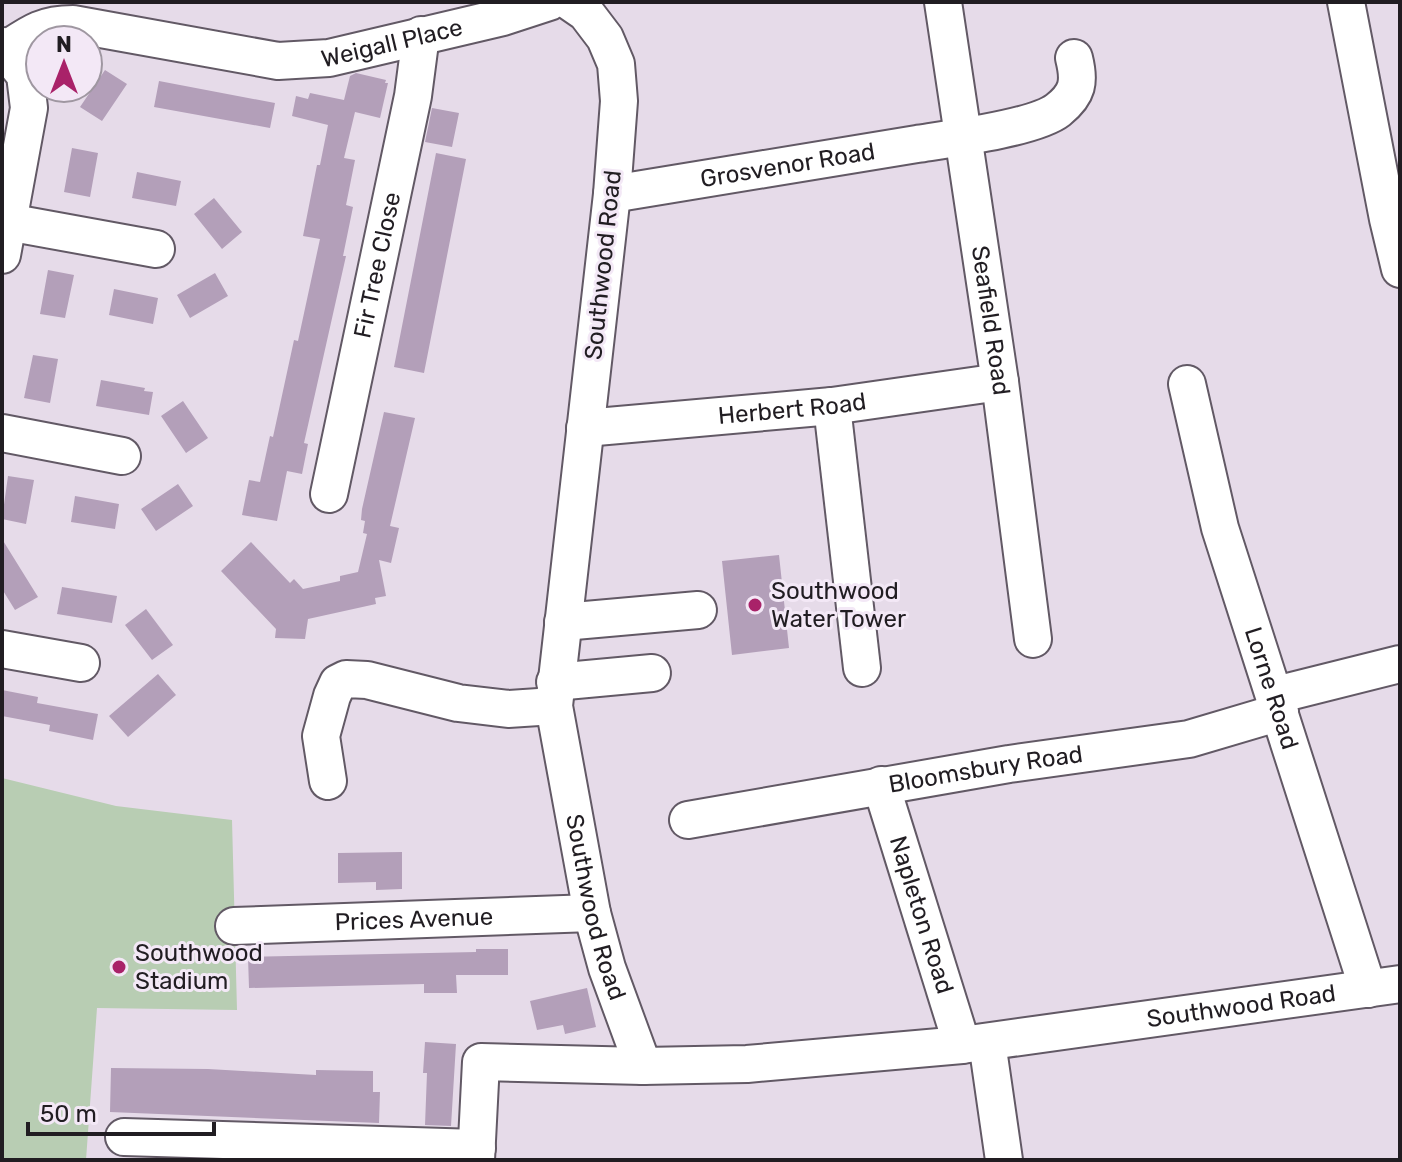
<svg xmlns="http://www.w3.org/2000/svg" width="1402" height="1162" viewBox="0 0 1402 1162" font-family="Rubik,sans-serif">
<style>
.green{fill:#b8cdb3}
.building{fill:#b39fb9}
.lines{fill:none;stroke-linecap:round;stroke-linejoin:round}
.minor-casing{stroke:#625965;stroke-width:40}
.minor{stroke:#fff;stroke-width:36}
.poi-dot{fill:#a92269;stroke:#f3e8f6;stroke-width:3}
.labels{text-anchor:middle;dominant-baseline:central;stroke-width:6;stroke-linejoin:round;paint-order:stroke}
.street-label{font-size:24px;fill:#211d22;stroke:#f3e8f6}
.poi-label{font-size:24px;fill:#211d22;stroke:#f3e8f6;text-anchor:start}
</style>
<rect width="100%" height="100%" fill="#e6dbe9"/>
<path class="green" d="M2 778 116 806 232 820 237 1010 97 1008 86 1160H2Z"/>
<path class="building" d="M105 70 127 84 102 121 80 107Z
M356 73 386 80 385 83H388L380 118 355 112 344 158 355 160 346 205 353 207 343 256H346L304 443 308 444 302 474 287 471 277 521 242 515 249 480 260 482 270 436 273 437 294 340 298 341 320 239 303 236 317 165H320L328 125 292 116 296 96 308 99 310 93 344 100 350 76Z
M159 81 275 103 270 128 154 107Z
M432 108 459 113 452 147 425 142Z
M72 148 98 153 90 197 64 192Z
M436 153 466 159 424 373 394 367Z
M137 172 181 181 176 206 132 198Z
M214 198 242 232 222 249 194 214Z
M48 270 74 275 65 318 40 314Z
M215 273 228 296 190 318 177 295Z
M114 289 158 298 153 324 109 315Z
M33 355 58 359 50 403 24 398Z
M101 380 145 388 144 391 153 392 149 415 96 406Z
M183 401 208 438 186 453 161 416Z
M384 412 415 418 390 526 399 528 391 563 379 560 386 596 375 598 376 604 308 619 305 639 275 638 276 629 221 571 251 542 290 583 294 579 303 589 340 581V576L358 572 367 534 363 533 365 521 361 520 362 509Z
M8 476 34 480 26 524 2 519Z
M178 484 193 506 156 531 141 509Z
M75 496 119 504 115 529 71 522Z
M2 539 38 597 15 610 2 589Z
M779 555 789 648 732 655 722 561Z
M62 587 117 596 112 623 57 614Z
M146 609 173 645 152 660 125 625Z
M158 674 176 695 128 737 109 716Z
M2 690 38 697 37 703 98 714 93 740 49 731 50 725 2 716Z
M402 852V889L376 890V882L338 883V853Z
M476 949H508V975H456L457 993H424V984L249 988 248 957 476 952Z
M587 988 596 1027 565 1034 563 1025 537 1030 530 1001Z
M425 1042 456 1044 451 1126 425 1125 427 1073H423Z
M111 1068 208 1069 316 1075V1070L373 1071V1092H380L379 1123 110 1112Z"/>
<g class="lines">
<g class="minor-casing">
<g id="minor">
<path id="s1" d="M570 2 586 13 605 38 616 64 619 101 612 194 554 706 592 913 607 968 643 1066"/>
<path id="s2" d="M943 2 1000 382 1033 639"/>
<path d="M1346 2 1388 219 1400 269"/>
<path d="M2 46 25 75 29 108 2 255"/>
<path id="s3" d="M7 49C31 33 43 24 73 24L278 61 329 58 503 17 549 2"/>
<path id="s4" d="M612 194C714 177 815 161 917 144 949 139 1035 128 1058 110 1078 94 1080 82 1074 58"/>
<path d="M2 221 156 249"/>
<path id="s5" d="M1187 384 1220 528 1368 989"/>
<path d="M832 406 862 668"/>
<path id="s6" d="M585 428 832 406 1000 382"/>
<path d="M2 433 122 456"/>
<path id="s7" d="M329 494 413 96 421 35"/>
<path d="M563 622 698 610"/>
<path d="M2 649 81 663"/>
<path d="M555 682 652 673"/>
<path d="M1276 695 1400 664"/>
<path d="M328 781 321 736 332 696 338 683 346 679 367 680 458 703 508 709 554 706"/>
<path id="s8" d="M881 785 962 1045"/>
<path id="s9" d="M688 820 1009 764 1189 739 1280 712"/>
<path id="s10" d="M234 926 592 913"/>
<path d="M987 1042 1004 1160"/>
<path d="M124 1137 477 1148"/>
<path id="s11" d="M476 1160 481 1062 643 1066 747 1064 962 1045 1400 984"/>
</g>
</g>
<use href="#minor" class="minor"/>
</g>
<g class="poi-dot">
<circle cx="755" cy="605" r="8"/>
<circle cx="119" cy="967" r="8"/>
</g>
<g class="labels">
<g class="street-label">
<text stroke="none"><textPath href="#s3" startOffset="396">Weigall Place</textPath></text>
<text stroke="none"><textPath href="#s4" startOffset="178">Grosvenor Road</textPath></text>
<text stroke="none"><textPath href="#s7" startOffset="234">Fir Tree Close</textPath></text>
<text transform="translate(603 265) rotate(-84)">Southwood Road</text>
<text stroke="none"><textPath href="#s2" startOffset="322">Seafield Road</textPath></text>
<text stroke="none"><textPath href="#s6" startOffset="208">Herbert Road</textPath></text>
<text stroke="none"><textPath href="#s5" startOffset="316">Lorne Road</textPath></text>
<text stroke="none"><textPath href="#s9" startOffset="302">Bloomsbury Road</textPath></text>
<text stroke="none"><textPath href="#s1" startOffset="930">Southwood Road</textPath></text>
<text stroke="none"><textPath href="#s8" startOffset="136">Napleton Road</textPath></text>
<text stroke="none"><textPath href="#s10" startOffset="180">Prices Avenue</textPath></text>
<text stroke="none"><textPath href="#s11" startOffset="862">Southwood Road</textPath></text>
</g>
<g class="poi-label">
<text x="771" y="591">Southwood<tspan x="771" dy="28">Water Tower</tspan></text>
<text x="135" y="953">Southwood<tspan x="135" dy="28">Stadium</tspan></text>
</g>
</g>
<rect width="1402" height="1162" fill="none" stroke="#211d22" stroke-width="8"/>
<g transform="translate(64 64)"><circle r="38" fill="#f3e8f6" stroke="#9f97a1" stroke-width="2"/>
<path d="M0-6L14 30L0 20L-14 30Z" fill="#a92269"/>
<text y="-12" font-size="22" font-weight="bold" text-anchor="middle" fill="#211d22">N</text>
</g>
<path d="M28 1122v12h186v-12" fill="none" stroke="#211d22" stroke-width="4"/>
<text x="40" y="1122" font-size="24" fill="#211d22" stroke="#f3e8f6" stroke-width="6" paint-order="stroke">50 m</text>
</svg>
